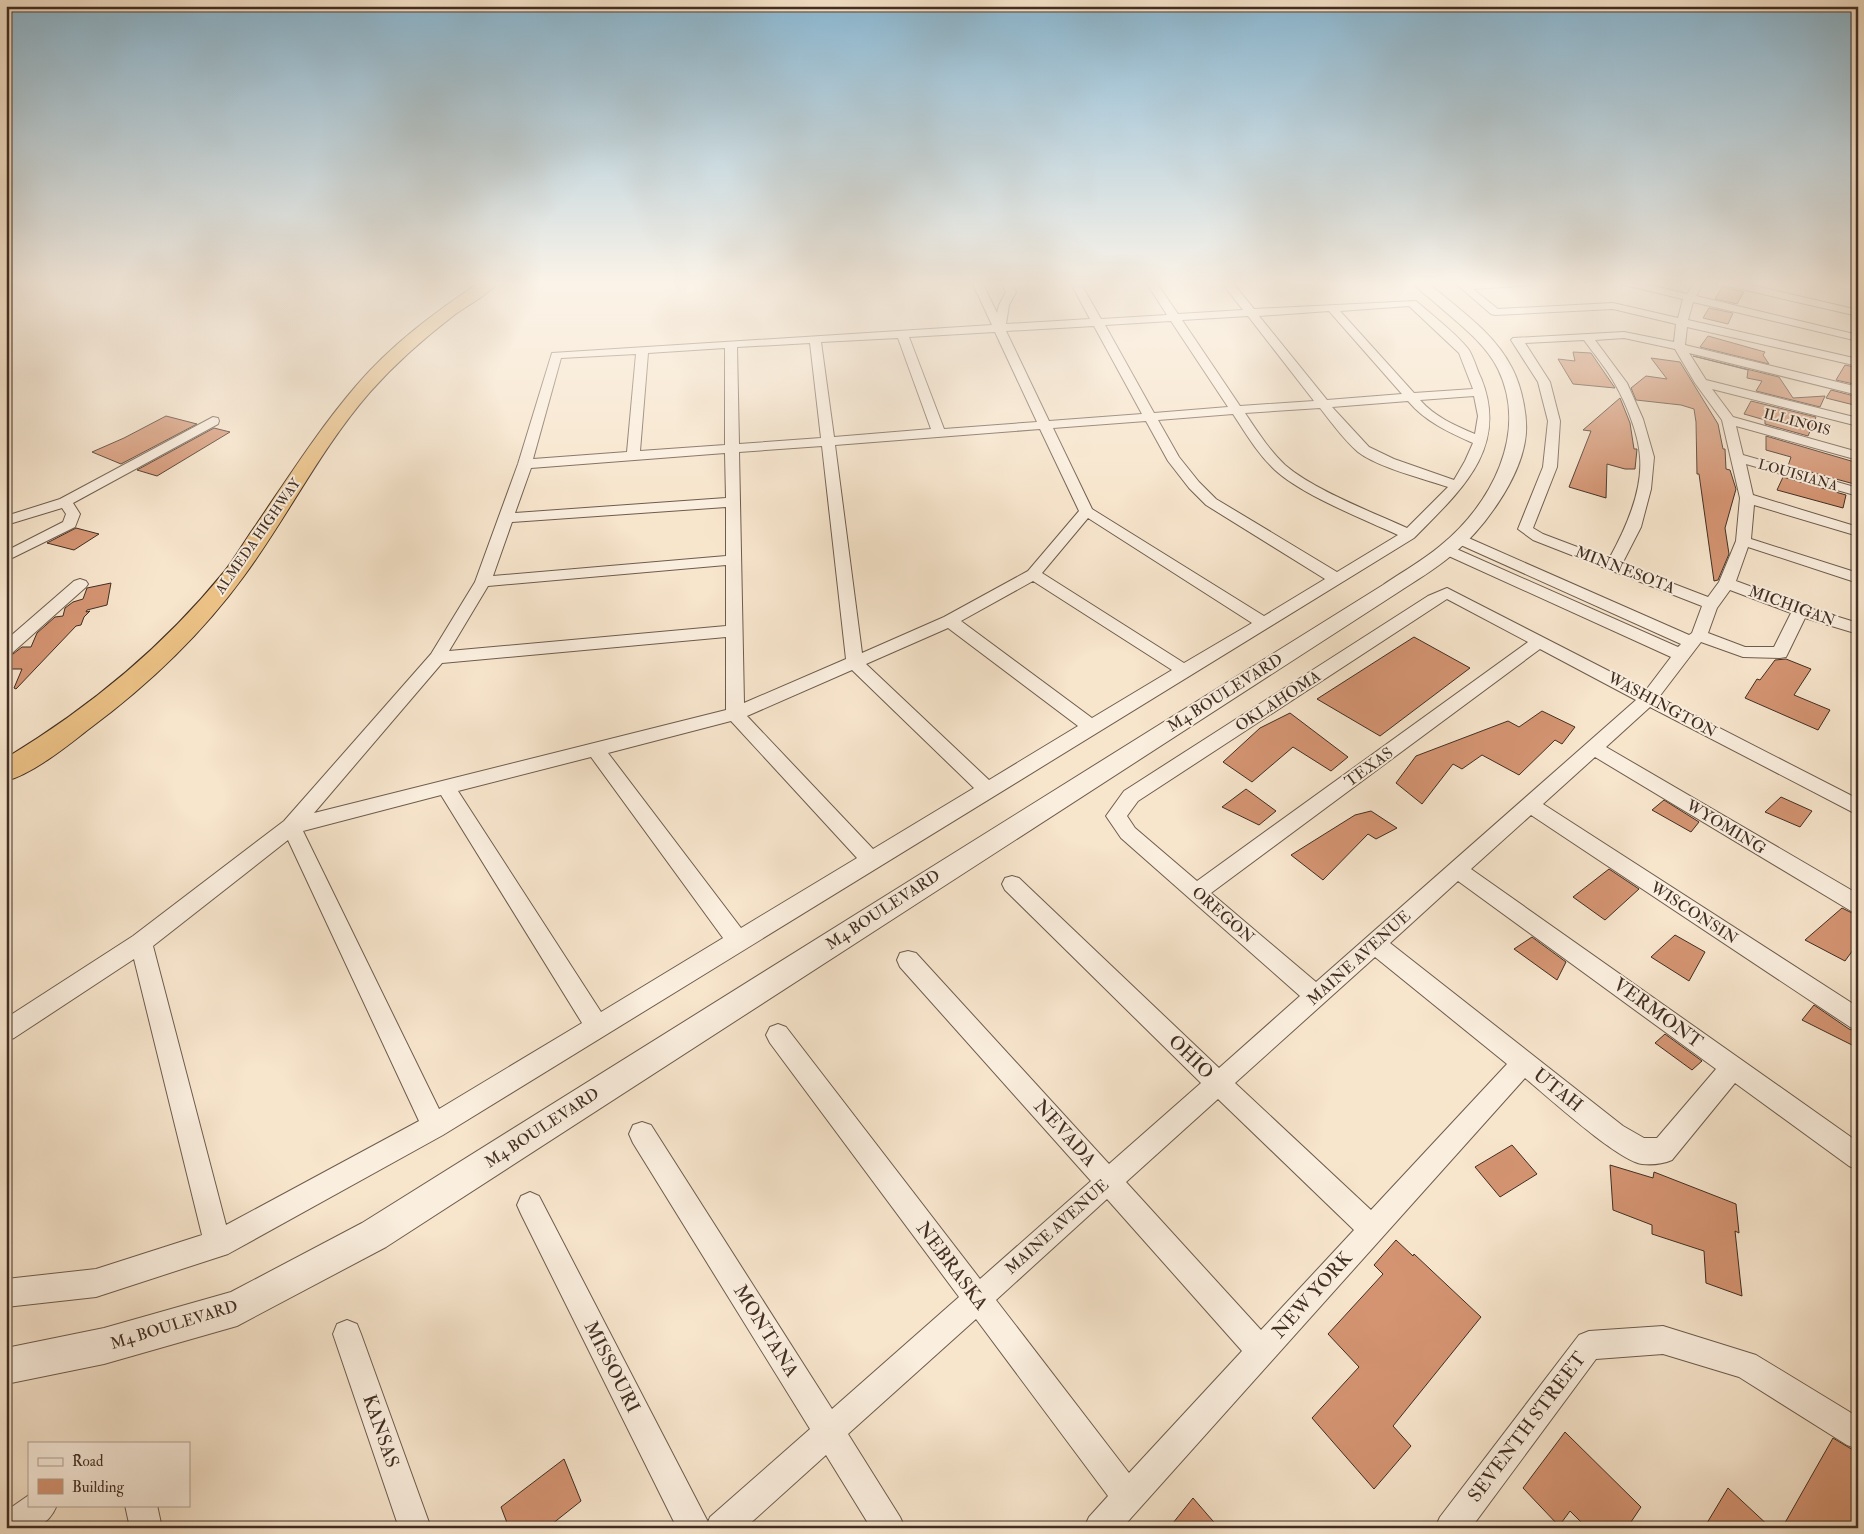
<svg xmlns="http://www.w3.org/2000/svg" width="1864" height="1534" viewBox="0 0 1864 1534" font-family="'IM FELL Double Pica',serif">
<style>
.building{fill:#d49472;stroke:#412e23}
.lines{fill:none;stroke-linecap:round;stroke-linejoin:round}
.minor-casing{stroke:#6e5c4d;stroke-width:2}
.tertiary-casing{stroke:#6e5c4d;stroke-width:2}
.trunk-casing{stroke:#412e23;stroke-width:2}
.minor{fill:#faeede;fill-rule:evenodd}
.tertiary{fill:#faeede;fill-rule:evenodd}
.trunk{fill:#ecc286;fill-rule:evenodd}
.labels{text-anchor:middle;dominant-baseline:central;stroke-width:4;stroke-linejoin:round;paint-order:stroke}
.far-street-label{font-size:14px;fill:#412e23;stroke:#faeede}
.street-label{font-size:16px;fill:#412e23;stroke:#faeede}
.near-street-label{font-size:19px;fill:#412e23;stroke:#faeede}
</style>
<rect width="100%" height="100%" fill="#f7e5cc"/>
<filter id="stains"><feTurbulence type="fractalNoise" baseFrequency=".004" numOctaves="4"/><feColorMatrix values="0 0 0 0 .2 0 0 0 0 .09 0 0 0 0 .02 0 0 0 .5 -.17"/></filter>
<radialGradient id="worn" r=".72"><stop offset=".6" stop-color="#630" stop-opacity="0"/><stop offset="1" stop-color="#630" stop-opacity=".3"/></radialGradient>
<path class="building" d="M1722 287 1744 292 1737 304 1715 299Z
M1709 308 1733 313 1728 324 1703 318Z
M1708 336 1765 352 1763 355 1769 364 1700 347Z
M1573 352 1591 353 1615 388 1573 384 1558 359 1575 361Z
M1693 356 1779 377 1793 398 1825 396 1820 407 1756 391 1762 381 1747 378 1748 370Z
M1651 358 1680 362 1718 424 1723 449H1725L1726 469 1730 470 1736 489 1725 528 1729 554 1718 580 1714 581 1699 474H1697L1696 422 1694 409 1681 405 1636 400 1631 388 1646 376 1667 379Z
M1845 365 1858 368V385L1836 380Z
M1831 390 1858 397V406L1826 398Z
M1620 398 1630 423 1634 449H1637L1635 469H1625L1607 464 1606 498 1569 487 1591 431 1583 430Z
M1751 401 1816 417 1808 436 1765 424V420L1744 414Z
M166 416 197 424 121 464 92 452 124 438Z
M214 428 230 432 157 476 137 470Z
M1766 436 1858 463V485L1788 466 1791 457 1766 450Z
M1783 477 1846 495 1843 508 1777 490Z
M76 528 99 534 74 550 47 543Z
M111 583 107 605 87 610 86 612 90 611 84 617 81 625 76 626 16 689 14 688 22 669H6V656L13 654 22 647H31L37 633 55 617 63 616 65 608 73 602 83 599 87 588Z
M1414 637 1470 668 1380 736 1317 699Z
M1786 659 1811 669 1794 695 1830 710 1818 730 1745 698 1757 679 1760 680 1775 660Z
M1542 711 1575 727 1562 744 1555 740 1519 775 1482 755 1462 769 1453 764 1422 804 1396 783 1416 756 1508 721 1519 727Z
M1290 713 1348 757 1331 771 1293 747 1252 782 1223 762 1260 728Z
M1246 789 1276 811 1259 825 1222 807Z
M1781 797 1812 811 1800 827 1765 812Z
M1664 800 1699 822 1691 832 1652 810Z
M1371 811 1397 828 1376 839 1368 834 1323 880 1291 855 1355 815Z
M1609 869 1639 889 1605 920 1573 897Z
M1842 908 1858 916V943L1845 961 1805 940Z
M1675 935 1705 952 1689 981 1651 957Z
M1532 937 1566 962 1557 980 1514 949Z
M1814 1005 1849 1029 1858 1032V1048L1802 1020Z
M1665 1034 1702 1061 1692 1070 1655 1043Z
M1512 1145 1537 1174 1500 1197 1475 1167Z
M1610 1165 1653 1178 1654 1172 1736 1204 1739 1233 1735 1231 1742 1296 1706 1283 1704 1251 1652 1234V1225L1613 1210Z
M1396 1240 1413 1256 1414 1254 1481 1317 1393 1426 1411 1446 1374 1489 1312 1418 1359 1367 1328 1334 1383 1274 1374 1265Z
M1565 1432 1641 1507 1627 1528H1587L1570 1511 1559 1526 1523 1488Z
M1833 1438 1858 1453V1528H1782Z
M564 1459 581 1501 547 1528H509L501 1507Z
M1728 1488 1771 1528H1704Z
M1193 1498 1219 1528H1169Z"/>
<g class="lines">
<g class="minor-casing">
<path id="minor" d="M972 282H982L997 313 999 305 1006 292 1001 282H1011L1016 292 1009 305 1006 324 1090 319 1070 282H1080L1101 319 1167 315 1146 282H1156L1178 314 1243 310 1221 282H1232L1254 309 1416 301C1431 314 1458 335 1469 350 1474 358 1477 370 1481 378 1510 449 1459 492 1414 538L443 1135 228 1254 96 1297 6 1307V1279L96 1269 202 1235 134 959 14 1038 6 1041V1018L133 936 284 821 431 654 475 582 518 464 552 353 992 325ZM1409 306 1459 353 1473 389 1414 393 1340 311ZM1329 311 1402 394 1327 400 1259 316ZM1248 316 1314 401 1240 406 1182 320ZM1171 321 1228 407 1154 413 1105 325ZM1094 326 1142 414 1049 421 1006 331ZM995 332 1037 422 944 429 909 337ZM898 338 931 429 834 437 821 342ZM810 343 821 438 739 444 737 347ZM725 348V445L640 451 648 353ZM636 354 627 452 533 459 561 358ZM1474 396 1478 416 1475 434C1454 425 1435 417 1420 400ZM1408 401C1426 422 1448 432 1473 443L1465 461 1454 480 1394 459 1369 447 1332 407ZM1320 408C1332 423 1343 439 1358 452 1377 467 1424 479 1448 487L1407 528C1372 512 1314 490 1285 465 1269 450 1257 431 1245 413ZM1233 414C1246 434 1258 454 1275 470 1302 495 1363 519 1398 535L1337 572 1216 499 1199 482 1179 457 1158 420ZM1146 421 1168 461 1189 488 1206 505 1325 579 1264 616 1092 509 1053 428ZM1040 429 1079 511 1028 571 944 617 862 653 835 445ZM822 446 846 659 744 703 739 452ZM725 453 726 498 515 513 531 468ZM726 507V556L493 576 512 522ZM1088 518 1252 623 1184 663 1042 573ZM726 565V626L449 651 488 586ZM1033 581 1172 670 1092 718 961 621ZM948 628 1078 726 989 780 866 664ZM726 637V710L314 813 442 663ZM852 670 974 788 873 849 747 716ZM731 721 857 858 741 928 608 753ZM591 757 723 938 601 1012 458 791ZM441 795 582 1023 439 1109 303 831ZM288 840 419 1121 226 1225 153 946Z
M1454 282H1537L1532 285 1473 289 1498 309 1613 303 1678 318 1683 299 1620 284 1619 282H1638L1687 294 1695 282H1705L1696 296 1858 335V341L1693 302 1688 320 1858 359V366L1687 327 1685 345 1858 387V395L1689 353 1706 380 1858 418V426L1712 389 1733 417 1858 452V460L1736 426 1743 455 1858 488V496L1746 464 1753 495 1858 527V536L1754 505 1751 539 1858 573V583L1748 547 1736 581 1806 607 1858 623V634L1805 618 1788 653 1786 657 1780 658 1743 657 1701 642 1659 697 1858 799V815L1650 707 1606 747 1858 894V914L1851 911 1595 757 1543 804 1858 1007V1030L1850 1027 1531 815 1471 869 1858 1142V1170L1849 1166 1735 1083 1672 1160C1663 1164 1652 1165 1642 1164 1617 1160 1548 1097 1525 1078L1122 1528H1084L1089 1517 1108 1496 976 1319 848 1434 900 1517 905 1528H871L826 1455 745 1528H677L521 1214 517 1205 521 1196 530 1192 539 1196 708 1522 710 1517 810 1429 633 1143 629 1134 633 1125 642 1122 651 1125 832 1409 959 1297 770 1043 766 1035 770 1027 778 1024 786 1027 980 1279 1091 1181 900 967 897 960 900 953 908 951 916 953 1109 1164 1201 1083 1005 890 1002 884 1005 878 1012 876 1019 878 1219 1068 1300 996 1121 838 1106 816 1124 791 1428 596 1447 588 1646 690 1671 657 1442 553 1439 550 1442 547H1452L1678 647 1681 644 1454 542 1452 539 1454 536H1464L1689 635 1692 633 1702 606 1533 540 1518 529 1543 467 1548 421 1538 382 1511 340 1513 338 1624 332 1674 342 1676 324 1613 309 1495 315 1491 314ZM1624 338 1675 349 1695 383 1722 420 1740 498 1736 541 1719 582 1708 597 1622 564 1641 527 1651 489 1654 457 1643 419 1627 383 1595 340ZM1584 340C1594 354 1607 369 1615 384 1626 403 1639 435 1640 457 1643 491 1625 530 1609 559L1543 534 1533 528 1557 467 1560 421 1550 382 1525 343ZM1730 590 1791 613 1774 647H1745L1708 633 1717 608ZM1447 599 1528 642 1197 881 1135 828 1127 816 1138 801ZM1540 649 1636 700 1316 982 1211 893ZM1458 881 1716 1069 1657 1138H1644L1623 1126 1390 943ZM1375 957 1507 1064 1371 1210 1235 1083ZM1218 1099 1354 1230 1261 1330 1126 1182ZM1107 1199 1242 1351 1129 1473 996 1300Z
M1718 282H1738L1858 310V316L1723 285Z
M213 417 218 418 219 421 218 424 73 503 80 514 75 527 6 561V551L63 522 66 514 62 508 6 525V516L60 499Z
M80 579 86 581 88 584 86 587 12 653 6 654V640L74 581Z
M347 1320 357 1324 361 1334 431 1528H399L333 1334 337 1324Z
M1663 1326 1756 1355 1858 1417V1449L1847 1445 1739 1377 1663 1354 1596 1359 1471 1528H1435L1440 1517 1579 1335 1589 1331Z
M29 1495V1505H57C46 1531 30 1528 6 1528V1511Z
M125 1505H157L162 1528H130Z"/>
</g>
<g class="tertiary-casing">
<path id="tertiary" d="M1413 282H1427C1457 308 1494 332 1512 368 1522 387 1529 420 1525 441 1519 480 1483 530 1453 554 1436 569 1415 581 1397 593L386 1247 237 1326 104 1364 6 1384V1348L104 1328 231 1292 362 1223 1383 585C1402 572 1422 561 1440 546 1491 505 1529 433 1498 369 1484 341 1455 321 1432 300 1425 295 1418 289 1413 282Z"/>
</g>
<g class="trunk-casing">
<path id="trunk" d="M480 282H498C490 294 466 306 453 316 423 339 395 364 370 392 321 448 288 516 244 576 201 635 147 686 89 729 66 747 34 773 6 781V758C89 708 163 647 224 572 236 557 245 540 256 525 288 478 319 429 356 386 391 345 435 312 480 282Z"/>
</g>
<use href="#minor" class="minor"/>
<use href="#tertiary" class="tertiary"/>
<use href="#trunk" class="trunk"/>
</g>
<linearGradient id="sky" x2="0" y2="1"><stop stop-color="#8ab8d3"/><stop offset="0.57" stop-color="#fbf3e8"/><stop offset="1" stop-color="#fbf3e8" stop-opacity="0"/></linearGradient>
<rect width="1864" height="497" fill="url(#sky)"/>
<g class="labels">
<g class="far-street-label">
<text transform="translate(1797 422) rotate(15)">ILLINOIS</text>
<text transform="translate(1798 475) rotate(16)">LOUISIANA</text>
<text transform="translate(258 536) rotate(-55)">ALMEDA HIGHWAY</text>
</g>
<g class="street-label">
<text transform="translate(1625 570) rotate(21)">MINNESOTA</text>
<text transform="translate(1792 606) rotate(20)">MICHIGAN</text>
<text transform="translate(1225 693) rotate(-32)">M4 BOULEVARD</text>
<text transform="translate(1278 701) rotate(-33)">OKLAHOMA</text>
<text transform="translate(1662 705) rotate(28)">WASHINGTON</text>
<text transform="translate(1369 767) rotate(-36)">TEXAS</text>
<text transform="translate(1726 827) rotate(31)">WYOMING</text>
<text transform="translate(883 910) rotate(-33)">M4 BOULEVARD</text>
<text transform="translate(1694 913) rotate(33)">WISCONSIN</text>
<text transform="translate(1223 915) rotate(41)">OREGON</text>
<text transform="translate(1359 958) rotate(-42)">MAINE AVENUE</text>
<text transform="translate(542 1128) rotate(-33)">M4 BOULEVARD</text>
<text transform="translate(1057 1227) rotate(-42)">MAINE AVENUE</text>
<text transform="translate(174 1325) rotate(-17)">M4 BOULEVARD</text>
</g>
<g class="near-street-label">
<text transform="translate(1658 1013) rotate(36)">VERMONT</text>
<text transform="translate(1191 1057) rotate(44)">OHIO</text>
<text transform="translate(1558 1090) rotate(39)">UTAH</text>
<text transform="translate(1065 1133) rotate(48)">NEVADA</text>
<text transform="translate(952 1266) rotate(53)">NEBRASKA</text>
<text transform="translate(1312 1295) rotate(-48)">NEW YORK</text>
<text transform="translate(766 1331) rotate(58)">MONTANA</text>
<text transform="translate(612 1367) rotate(63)">MISSOURI</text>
<text transform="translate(1527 1427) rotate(-53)">SEVENTH STREET</text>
<text transform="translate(381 1431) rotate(71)">KANSAS</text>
</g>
</g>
<rect width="1864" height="1534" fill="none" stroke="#f7e5cc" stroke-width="25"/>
<rect x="8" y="8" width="1849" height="1519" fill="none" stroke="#412e23" stroke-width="2.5"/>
<rect x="12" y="12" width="1839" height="1509" fill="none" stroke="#412e23"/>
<rect x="28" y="1442" width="162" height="65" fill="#faeede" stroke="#b0a193"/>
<rect x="38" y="1458" width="25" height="8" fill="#faeede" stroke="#b0a193"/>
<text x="72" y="1466" font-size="15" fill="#412e23">Road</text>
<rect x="38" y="1479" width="25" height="15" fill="#d49472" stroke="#b0a193"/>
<text x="72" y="1492" font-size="15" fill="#412e23">Building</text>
<rect width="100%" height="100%" filter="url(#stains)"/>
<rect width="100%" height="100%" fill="url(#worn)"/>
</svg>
